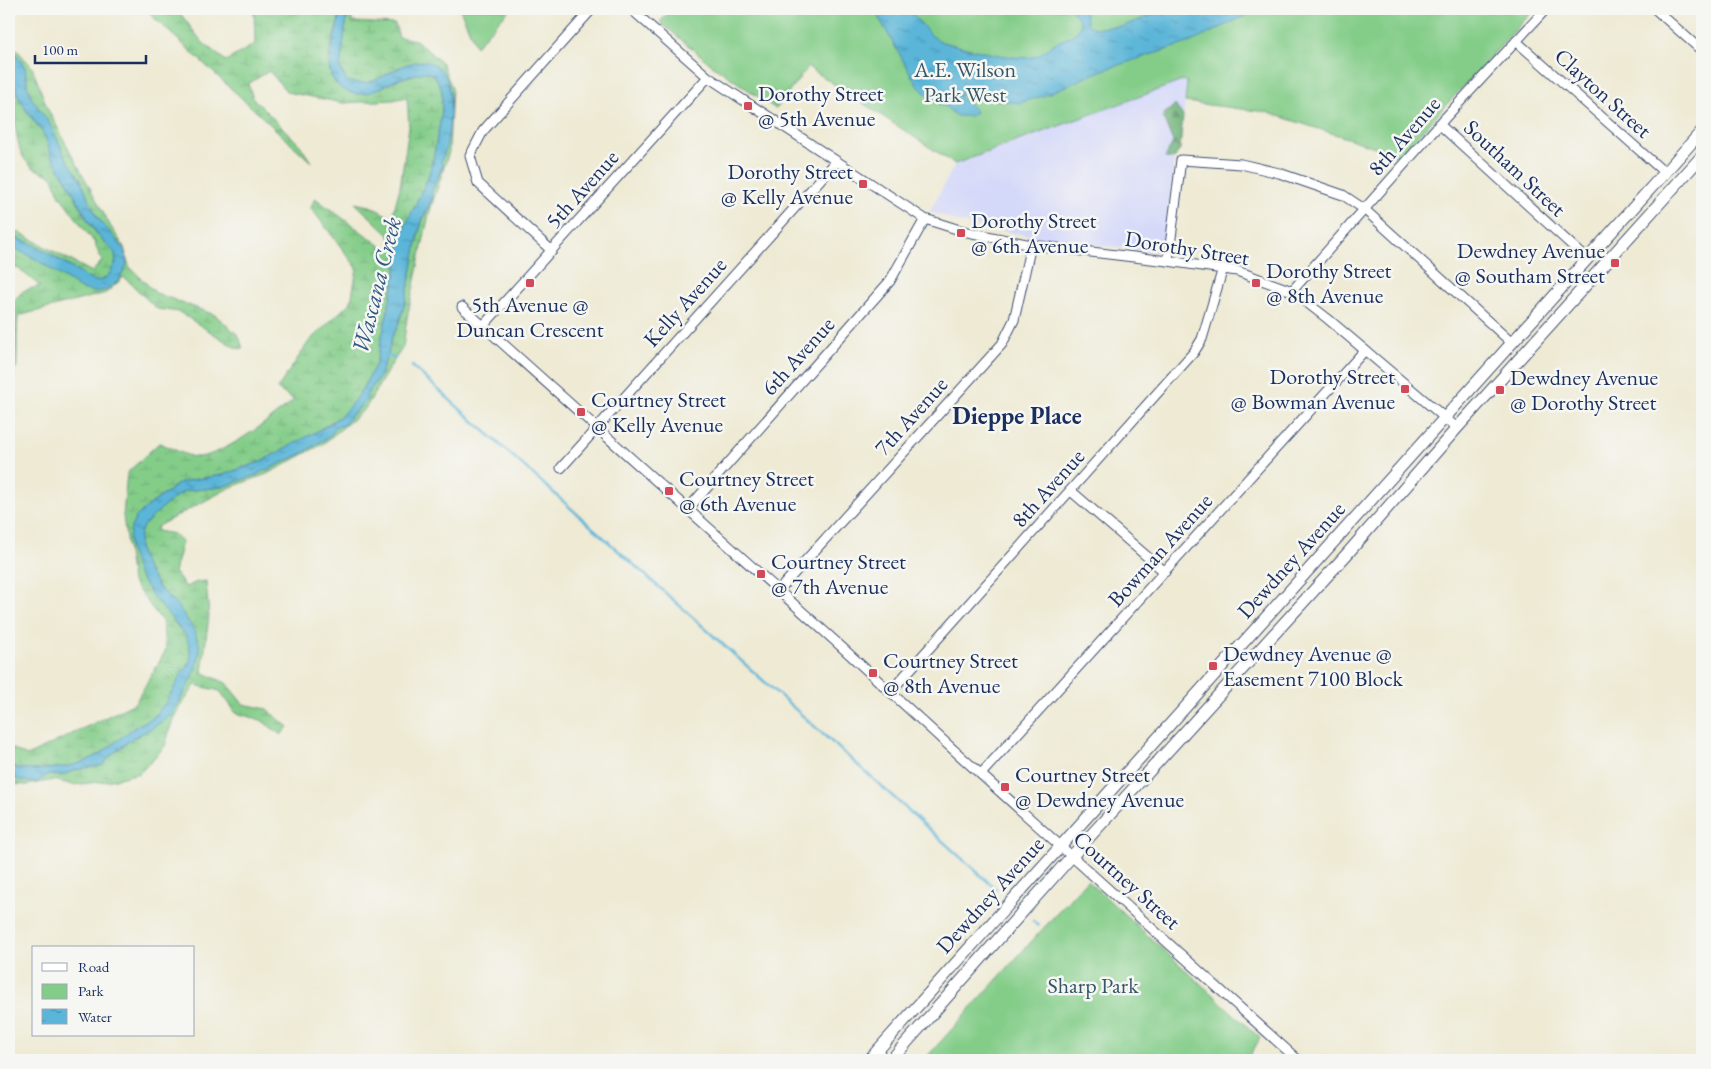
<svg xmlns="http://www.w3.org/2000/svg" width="1711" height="1069" viewBox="0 0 1711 1069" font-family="'EB Garamond',serif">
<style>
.built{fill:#d4d8f9}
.forest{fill:url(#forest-firs);stroke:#43706a}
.wetland{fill:url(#wetland-marsh);stroke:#507e74}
.green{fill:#84cd89;stroke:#507e74}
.water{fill:url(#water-ripples);stroke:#3a729b}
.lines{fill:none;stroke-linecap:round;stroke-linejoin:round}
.stream{stroke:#5ab5d8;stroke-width:2.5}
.minor-casing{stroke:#3b4b70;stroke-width:11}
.major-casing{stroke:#3b4b70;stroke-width:13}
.minor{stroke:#fff;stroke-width:9}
.major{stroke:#fff;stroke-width:11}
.poi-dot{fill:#d1495b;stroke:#f6f6f2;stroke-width:2}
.labels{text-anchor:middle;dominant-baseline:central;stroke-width:5;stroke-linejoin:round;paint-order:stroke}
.park-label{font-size:22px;fill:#355669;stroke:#f6f6f2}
.poi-label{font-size:22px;fill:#1b2f5e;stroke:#f6f6f2;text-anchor:start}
.street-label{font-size:22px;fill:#1b2f5e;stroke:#f6f6f2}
.water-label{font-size:24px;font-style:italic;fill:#2e5783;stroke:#f6f6f2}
.neighbourhood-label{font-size:24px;font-weight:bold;fill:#1b2f5e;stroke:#f6f6f2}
</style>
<defs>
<pattern id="forest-firs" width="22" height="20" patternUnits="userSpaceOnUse" patternTransform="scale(1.25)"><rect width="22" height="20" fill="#6bb075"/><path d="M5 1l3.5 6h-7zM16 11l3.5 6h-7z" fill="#579063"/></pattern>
<pattern id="wetland-marsh" width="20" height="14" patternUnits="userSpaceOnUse" patternTransform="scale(1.25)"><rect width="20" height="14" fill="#84cd89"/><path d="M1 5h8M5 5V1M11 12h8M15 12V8" fill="none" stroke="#71b079"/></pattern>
<pattern id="water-ripples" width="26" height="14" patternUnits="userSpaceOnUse" patternTransform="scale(1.25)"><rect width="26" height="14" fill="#5ab5d8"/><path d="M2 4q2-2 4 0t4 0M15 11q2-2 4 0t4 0" fill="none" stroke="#4a94b2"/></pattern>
</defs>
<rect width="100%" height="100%" fill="#f6f6f2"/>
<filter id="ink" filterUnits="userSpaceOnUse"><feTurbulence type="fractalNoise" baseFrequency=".02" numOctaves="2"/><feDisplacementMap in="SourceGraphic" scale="10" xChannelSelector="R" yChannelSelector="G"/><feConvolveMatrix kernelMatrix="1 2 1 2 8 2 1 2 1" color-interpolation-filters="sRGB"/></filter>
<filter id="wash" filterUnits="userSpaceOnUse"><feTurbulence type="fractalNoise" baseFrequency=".0096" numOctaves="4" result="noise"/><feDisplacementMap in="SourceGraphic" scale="20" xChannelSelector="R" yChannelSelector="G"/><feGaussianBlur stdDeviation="1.12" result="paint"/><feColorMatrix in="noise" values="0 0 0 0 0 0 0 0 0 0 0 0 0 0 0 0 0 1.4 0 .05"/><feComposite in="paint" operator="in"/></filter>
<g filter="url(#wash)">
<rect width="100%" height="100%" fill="#eeead4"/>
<path class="built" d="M1185 80 1187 82 1180 149 1174 159 1163 253 1040 238 958 222 930 211 955 164Z"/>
<path class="forest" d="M1175 105 1183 116 1180 149 1174 159 1165 158 1173 142 1163 117 1164 114Z"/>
<path class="wetland" d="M150 9H177L202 42 226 61 255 44 254 11 255 9H340C339 29 327 48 329 68 330 73 333 79 335 83L376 90 397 80 426 71 434 75 439 83 442 91V111L433 160 428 178 398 242 396 273 376 364 359 395 342 415 305 439 260 462 222 475 191 480 179 483 152 503 136 517 131 528 138 574 152 595 186 636 189 645 191 659 186 669 183 671 167 701 153 718 136 726 100 754 84 762 66 767 34 770 18 769 9 764V747L27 756 135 703 166 650 162 621 132 582 123 516 127 473 159 443C168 446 186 456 195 457 219 459 276 416 294 400L277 389 310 340 351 302 357 268 311 208 315 198 385 249 391 245 389 235 355 203 370 206 392 218 400 187 409 127 407 97 393 100 343 103 287 92 269 71 248 84 253 98 300 145 311 162 151 15Z
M348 9H351L352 22 395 24 399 37 416 40 442 63 452 88 449 152 429 214 407 318 403 347 388 370 365 409 323 444 267 474 229 488 158 526 157 531 174 534 182 542 174 572 186 587 197 582 206 581 209 616 202 672 226 683 243 704 267 709 288 727 281 735 261 720 236 713 220 691 195 685 173 719 165 746 140 773 107 781 73 785 54 780 27 785 9 784V774L15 776 41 778 48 775H63L75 770 103 765 110 756 133 738 152 728 195 672 194 630 178 606 160 589 147 569 140 553 139 543 140 535 143 526 162 508 177 496 185 491 222 487 256 475 303 453 330 436 336 427 344 425 352 414 356 412 370 389C384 378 387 352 392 337 394 333 396 330 398 326 409 296 412 263 419 232 422 219 429 209 433 197L431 193 443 166 441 162 444 152 451 102 431 63C421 61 410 63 400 67 381 75 369 91 346 80L340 68Z
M9 41 32 67 48 110 111 227 124 247 129 266 156 293 215 315 239 336 243 349 236 348 179 312 157 309 124 277 106 293 18 316 17 336V367L9 375V305L23 291 40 286 19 269 9 266V248H14L34 258 81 289 107 290 119 280 125 269 113 236 97 217 80 179 66 158 51 126 31 97 27 84V77L15 53 9 44Z
M9 69 25 109 45 136 59 169 70 186 83 213 96 233 115 253 116 262 108 276 102 280 95 281 87 278C62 261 38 244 9 236V230L18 232 92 272 102 261 94 242 60 196 52 176C18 165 21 152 14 122 11 110 8 109 10 95L9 93Z"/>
<path class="green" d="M460 9H510L476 46Z
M672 9H1535L1398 157 1375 147 1266 112 1185 102 1187 83 1185 80 955 164 808 67 776 109 712 65 660 22Z
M1087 880 1260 1038 1248 1060H924Z"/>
<path class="water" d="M340 9H348L340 68 346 80C366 89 381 77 399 68 417 58 439 58 447 80 453 95 450 131 446 148 445 152 443 157 441 162L443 165 431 193 433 196 422 220 419 232 406 298 398 326 392 337 388 355 378 379 366 396 367 400 352 414 344 425 336 427 330 436 303 453 256 475 222 487 185 491 177 496 162 508 143 526 140 535 139 543 140 553 147 569 160 589 178 606 194 630 199 643 200 652 195 672 173 714 152 728 133 738 110 756 103 765 75 770 63 775H48L37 782H29L16 779 15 776 9 774V764L18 769 34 770 66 767 84 762 100 754 136 726 153 718 167 701 183 671C195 663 190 647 186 636L152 595 138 574 130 549 129 539 131 528 136 517 142 511 179 483 191 480 222 475 260 462 323 428 342 415 359 395 376 364 396 273 398 241 428 178 433 160 442 111V91L439 83 434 75 426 72C416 74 406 76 396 80 385 85 373 94 360 94 344 94 329 82 330 66 330 46 339 28 340 9Z
M878 9H908L932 36 942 42C963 47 1014 61 1033 57 1041 55 1047 49 1053 44 1057 42 1062 40 1067 38 1084 29 1084 23 1071 9H1085V12L1088 25 1096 28 1123 26 1168 9H1257L1253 12 1191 42 1100 71 1043 96 1019 103 987 99 963 93 959 95C963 103 973 104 976 112L970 116H956L945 106 932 100 917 85 879 18Z
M9 44 25 67 27 84 31 97 51 126 66 158 80 179 97 217 124 249 127 263 125 269 119 280 107 290 95 292 81 289 34 258 14 248H9V236C38 243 62 262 87 278L95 281 102 280 108 276 116 262 115 253 102 240 89 222 70 186 51 155 45 136 20 100 9 69Z"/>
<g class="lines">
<path class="stream" d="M385 356 395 358
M412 366 996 889
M1033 921 1038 926"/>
</g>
</g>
<g filter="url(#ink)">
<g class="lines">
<g class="minor-casing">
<path id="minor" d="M631 9 708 77 925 219 963 231 1031 245 1168 261 1237 271 1292 291 1328 319 1457 428
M1655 9 1702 51
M1516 41 1665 173
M1439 124 1587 259
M552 251 478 183 470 156 483 131 592 9
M1168 261 1181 160 1241 164 1279 173 1343 195 1364 209 1512 343
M1292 291 1445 118 1546 9
M462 307 835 641 946 743 1298 1060
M483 326 708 77
M561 468 836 162
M1071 491 1165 572
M687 510 890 281 925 219
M778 591 1002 344 1014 320 1031 245
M890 692 1194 352 1202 339 1223 268
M981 774 1365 350"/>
</g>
<g class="major-casing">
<path id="major" d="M869 1060 1702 131
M891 1060 1072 856 1347 554 1457 428 1702 156"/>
</g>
<use href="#minor" class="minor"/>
<use href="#major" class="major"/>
</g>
</g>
<g class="poi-dot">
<rect x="743" y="101" width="10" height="10" rx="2.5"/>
<rect x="858" y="179" width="10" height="10" rx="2.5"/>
<rect x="956" y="228" width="10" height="10" rx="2.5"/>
<rect x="1610" y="258" width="10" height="10" rx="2.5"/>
<rect x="525" y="278" width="10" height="10" rx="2.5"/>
<rect x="1251" y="278" width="10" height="10" rx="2.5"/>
<rect x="1400" y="384" width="10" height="10" rx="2.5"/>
<rect x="1495" y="385" width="10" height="10" rx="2.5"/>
<rect x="576" y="407" width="10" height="10" rx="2.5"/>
<rect x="664" y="486" width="10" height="10" rx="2.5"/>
<rect x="756" y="569" width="10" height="10" rx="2.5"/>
<rect x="1208" y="661" width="10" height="10" rx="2.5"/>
<rect x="868" y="668" width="10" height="10" rx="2.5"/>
<rect x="1000" y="782" width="10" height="10" rx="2.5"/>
</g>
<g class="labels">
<g class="park-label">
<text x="965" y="69">A.E. Wilson<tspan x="965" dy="25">Park West</tspan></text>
<text x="1093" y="985">Sharp Park</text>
</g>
<g class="poi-label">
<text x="758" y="93">Dorothy Street<tspan x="758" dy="25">@ 5th Avenue</tspan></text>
<text x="853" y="171" text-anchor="end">Dorothy Street<tspan x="853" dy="25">@ Kelly Avenue</tspan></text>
<text x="971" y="220">Dorothy Street<tspan x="971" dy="25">@ 6th Avenue</tspan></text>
<text x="1605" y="250" text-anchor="end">Dewdney Avenue<tspan x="1605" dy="25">@ Southam Street</tspan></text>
<text x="1266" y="270">Dorothy Street<tspan x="1266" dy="25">@ 8th Avenue</tspan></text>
<text x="530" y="304" text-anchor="middle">5th Avenue @<tspan x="530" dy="25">Duncan Crescent</tspan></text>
<text x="1395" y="376" text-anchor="end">Dorothy Street<tspan x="1395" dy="25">@ Bowman Avenue</tspan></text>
<text x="1510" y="377">Dewdney Avenue<tspan x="1510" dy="25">@ Dorothy Street</tspan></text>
<text x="591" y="399">Courtney Street<tspan x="591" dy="25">@ Kelly Avenue</tspan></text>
<text x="679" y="478">Courtney Street<tspan x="679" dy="25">@ 6th Avenue</tspan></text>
<text x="771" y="561">Courtney Street<tspan x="771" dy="25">@ 7th Avenue</tspan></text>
<text x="1223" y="653">Dewdney Avenue @<tspan x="1223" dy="25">Easement 7100 Block</tspan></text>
<text x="883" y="660">Courtney Street<tspan x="883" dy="25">@ 8th Avenue</tspan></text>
<text x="1015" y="774">Courtney Street<tspan x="1015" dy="25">@ Dewdney Avenue</tspan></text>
</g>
<g class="street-label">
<text transform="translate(1603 93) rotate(42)">Clayton Street</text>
<text transform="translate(1404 136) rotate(-49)">8th Avenue</text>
<text transform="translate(1515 168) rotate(43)">Southam Street</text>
<text transform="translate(582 189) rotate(-48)">5th Avenue</text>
<text transform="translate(1187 248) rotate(9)">Dorothy Street</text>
<text transform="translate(685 302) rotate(-48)">Kelly Avenue</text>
<text transform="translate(798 356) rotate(-48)">6th Avenue</text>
<text transform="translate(911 416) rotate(-48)">7th Avenue</text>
<text transform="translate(1048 488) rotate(-48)">8th Avenue</text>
<text transform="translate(1160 550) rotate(-48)">Bowman Avenue</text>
<text transform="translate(1291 560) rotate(-48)">Dewdney Avenue</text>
<text transform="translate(1127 880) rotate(42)">Courtney Street</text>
<text transform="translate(990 895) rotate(-48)">Dewdney Avenue</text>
</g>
<g class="water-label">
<text transform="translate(376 285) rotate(-76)">Wascana Creek</text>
</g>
<g class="neighbourhood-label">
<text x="1017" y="415">Dieppe Place</text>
</g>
</g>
<rect width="1711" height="1069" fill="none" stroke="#f6f6f2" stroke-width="30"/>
<rect x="32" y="946" width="162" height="90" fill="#f6f6f2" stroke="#9ea6b7"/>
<rect x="42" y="963" width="25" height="8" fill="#ffffff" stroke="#9ea6b7"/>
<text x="78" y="972" font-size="15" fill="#1b2f5e">Road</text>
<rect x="42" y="984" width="25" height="15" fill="#84cd89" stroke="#9ea6b7"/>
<text x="78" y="996" font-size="15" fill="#1b2f5e">Park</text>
<rect x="42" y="1009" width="25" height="15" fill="url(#water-ripples)" stroke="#9ea6b7"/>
<text x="78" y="1022" font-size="15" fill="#1b2f5e">Water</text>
<path d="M35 55v8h111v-8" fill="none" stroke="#1b2f5e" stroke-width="2.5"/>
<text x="42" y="55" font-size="15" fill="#1b2f5e" stroke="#f6f6f2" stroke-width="4" paint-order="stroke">100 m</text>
</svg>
